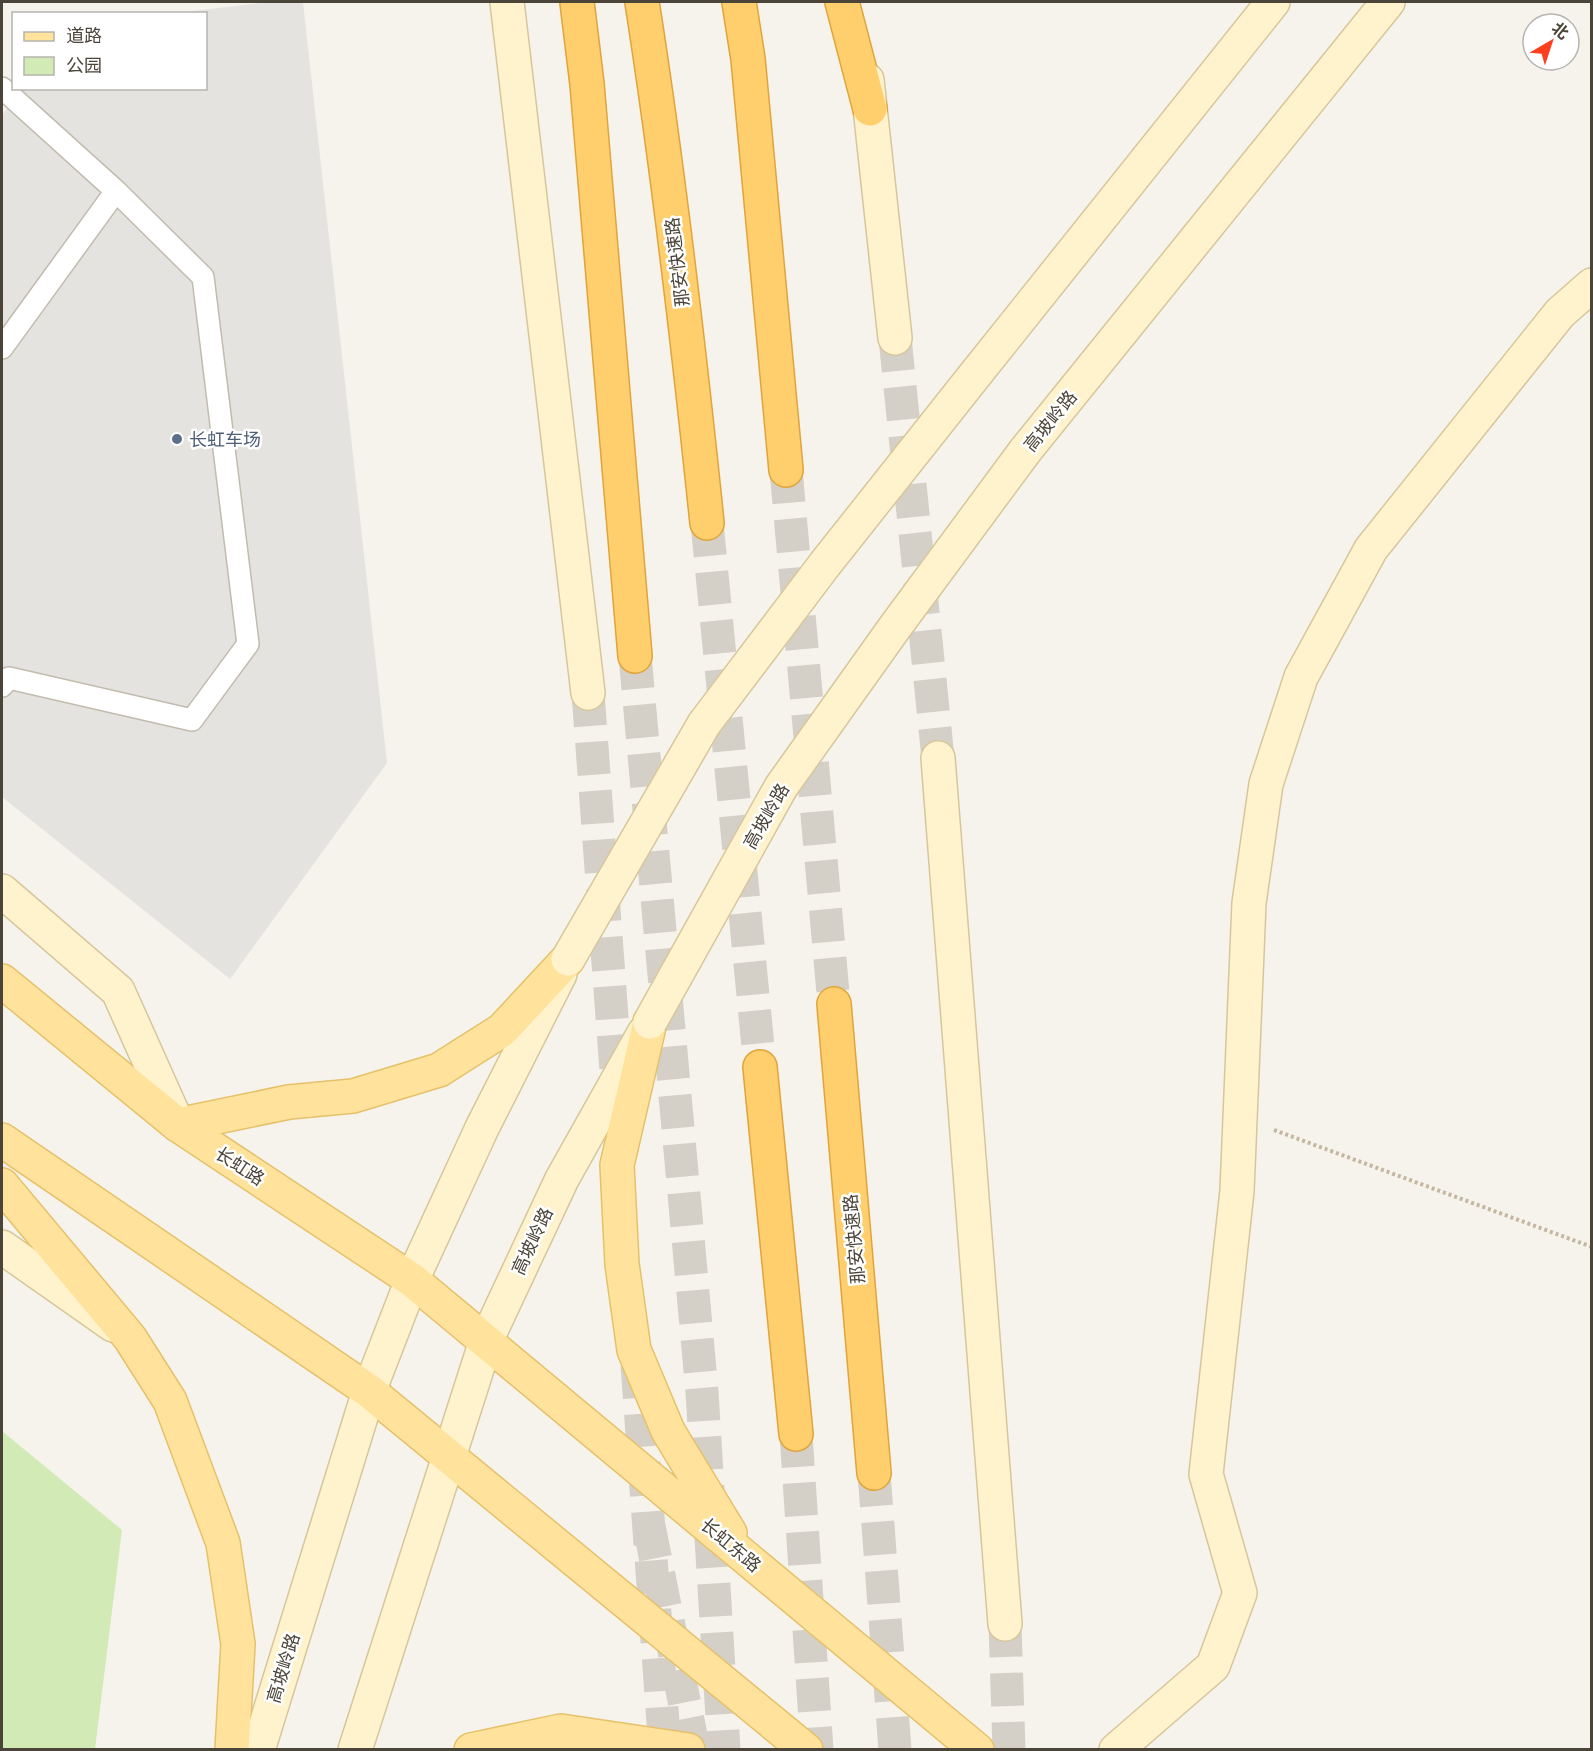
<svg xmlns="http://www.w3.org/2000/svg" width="1593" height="1751" viewBox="0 0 1593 1751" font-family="'IBM Plex Sans','Noto Sans SC',sans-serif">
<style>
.green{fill:#d2eab5}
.parking{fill:#e5e3e0}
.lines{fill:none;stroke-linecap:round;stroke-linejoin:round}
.secondary-tunnel{stroke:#d4d0c8;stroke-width:33;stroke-dasharray:33 16;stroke-linecap:butt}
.highway-tunnel{stroke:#d4d0c8;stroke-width:33;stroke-dasharray:33 16;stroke-linecap:butt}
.lane-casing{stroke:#c2bbae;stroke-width:24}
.secondary-casing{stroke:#d6c79b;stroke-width:36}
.primary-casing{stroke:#e6c16a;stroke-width:36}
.highway-casing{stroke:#e0a43c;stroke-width:36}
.path{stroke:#c4b79f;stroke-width:4;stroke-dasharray:3 3;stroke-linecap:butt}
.lane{stroke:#fff;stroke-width:21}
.secondary{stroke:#fff3cd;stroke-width:33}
.primary{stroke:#ffe39c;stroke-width:33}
.highway{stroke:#ffcf6e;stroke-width:33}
.secondary-bridge-casing{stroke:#d6c79b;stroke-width:36;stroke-linecap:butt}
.secondary-bridge{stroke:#fff3cd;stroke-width:33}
.service-dot{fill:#5c6f8a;stroke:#fff;stroke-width:2}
.labels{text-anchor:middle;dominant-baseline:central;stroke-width:5;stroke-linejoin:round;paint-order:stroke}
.street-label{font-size:18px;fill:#4b4439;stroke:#fff}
.service-label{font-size:18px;fill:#4e5e75;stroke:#fff;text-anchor:start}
</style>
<rect width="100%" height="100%" fill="#f6f3ec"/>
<path class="green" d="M2 1431 122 1530 95 1749H2Z"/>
<path class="parking" d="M268 2H303L387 763 230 979 2 797V115L22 89 206 88V14L178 13Z"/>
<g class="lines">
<path class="secondary-tunnel" d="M895 338 938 758
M588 693 618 1098
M637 1365 665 1750
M1005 1624 1009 1750"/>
<path class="highway-tunnel" d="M786 470 834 1004
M707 523 760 1067
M635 656 702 1392 724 1750
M796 1434 817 1750
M874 1473 895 1750
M649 1526 694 1750"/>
<g class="lane-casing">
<path id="lane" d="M2 88 116 191 203 277 248 644 192 720 9 678 2 686
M2 348 116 191"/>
</g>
<g class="secondary-casing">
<path id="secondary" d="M507 2 588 693
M867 80 895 338
M978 371 1273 2
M1025 451 1388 2
M938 758 1005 1624
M2 891 118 991 178 1125
M2 1247 113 1325
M258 1750 369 1391 412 1280 482 1128 560 974
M355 1750 486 1341 562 1179 644 1033
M1116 1750 1213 1666 1240 1593 1206 1474 1237 1191 1249 903 1266 784 1301 677 1371 549 1560 313 1592 285"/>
</g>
<g class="primary-casing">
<path id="primary" d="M2 981 178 1125 412 1280 977 1750
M650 1022 617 1165 622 1264 634 1350 668 1431 730 1533
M178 1125 289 1102 353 1096 439 1070 502 1030 568 959
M2 1140 369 1391 806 1750
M2 1185 130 1338 170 1401 223 1543 238 1644 232 1750
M471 1750 561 1731 688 1750"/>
</g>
<g class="highway-casing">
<path id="highway" d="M577 2 587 84 635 656
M642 2C669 174 689 349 707 523
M739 2 748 59 786 470
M842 2 870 109
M834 1004 874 1473
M760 1067 796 1434"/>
</g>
<path class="path" d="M1274 1130 1592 1247"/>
<use href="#lane" class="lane"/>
<use href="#secondary" class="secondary"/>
<use href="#primary" class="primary"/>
<use href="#highway" class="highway"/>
<g class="secondary-bridge-casing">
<path id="secondary-bridge" d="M568 959 704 724 825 564 978 371
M650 1022 781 787 895 627 1025 451"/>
</g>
<use href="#secondary-bridge" class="secondary-bridge"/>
</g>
<circle class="service-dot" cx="177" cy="439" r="6"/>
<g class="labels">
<g class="street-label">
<text transform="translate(677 262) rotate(-97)">那安快速路</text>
<text transform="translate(1050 421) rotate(-51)">高坡岭路</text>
<text transform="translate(766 816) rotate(-60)">高坡岭路</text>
<text transform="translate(240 1166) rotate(33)">长虹路</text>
<text transform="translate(854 1239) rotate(-95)">那安快速路</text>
<text transform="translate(532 1241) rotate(-65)">高坡岭路</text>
<text transform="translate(731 1545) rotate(40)">长虹东路</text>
<text transform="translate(283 1668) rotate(-73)">高坡岭路</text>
</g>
<g class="service-label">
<text x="189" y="439">长虹车场</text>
</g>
</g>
<rect width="1593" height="1751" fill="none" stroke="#4b4439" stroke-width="6"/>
<rect x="12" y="12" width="195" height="78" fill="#ffffff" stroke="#b7b4b0" stroke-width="1.5"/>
<rect x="24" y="32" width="30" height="9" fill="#ffe39c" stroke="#b7b4b0" stroke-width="1.5"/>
<text x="66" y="42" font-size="18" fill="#4b4439">道路</text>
<rect x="24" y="57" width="30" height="18" fill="#d2eab5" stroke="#b7b4b0" stroke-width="1.5"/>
<text x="66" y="72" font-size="18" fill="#4b4439">公园</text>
<g transform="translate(1551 42) rotate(39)"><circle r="28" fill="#ffffff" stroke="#b7b4b0" stroke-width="1.5"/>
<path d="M0-4.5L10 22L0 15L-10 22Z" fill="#fc3f1d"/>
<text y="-9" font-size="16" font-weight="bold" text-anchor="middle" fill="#4b4439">北</text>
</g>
</svg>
